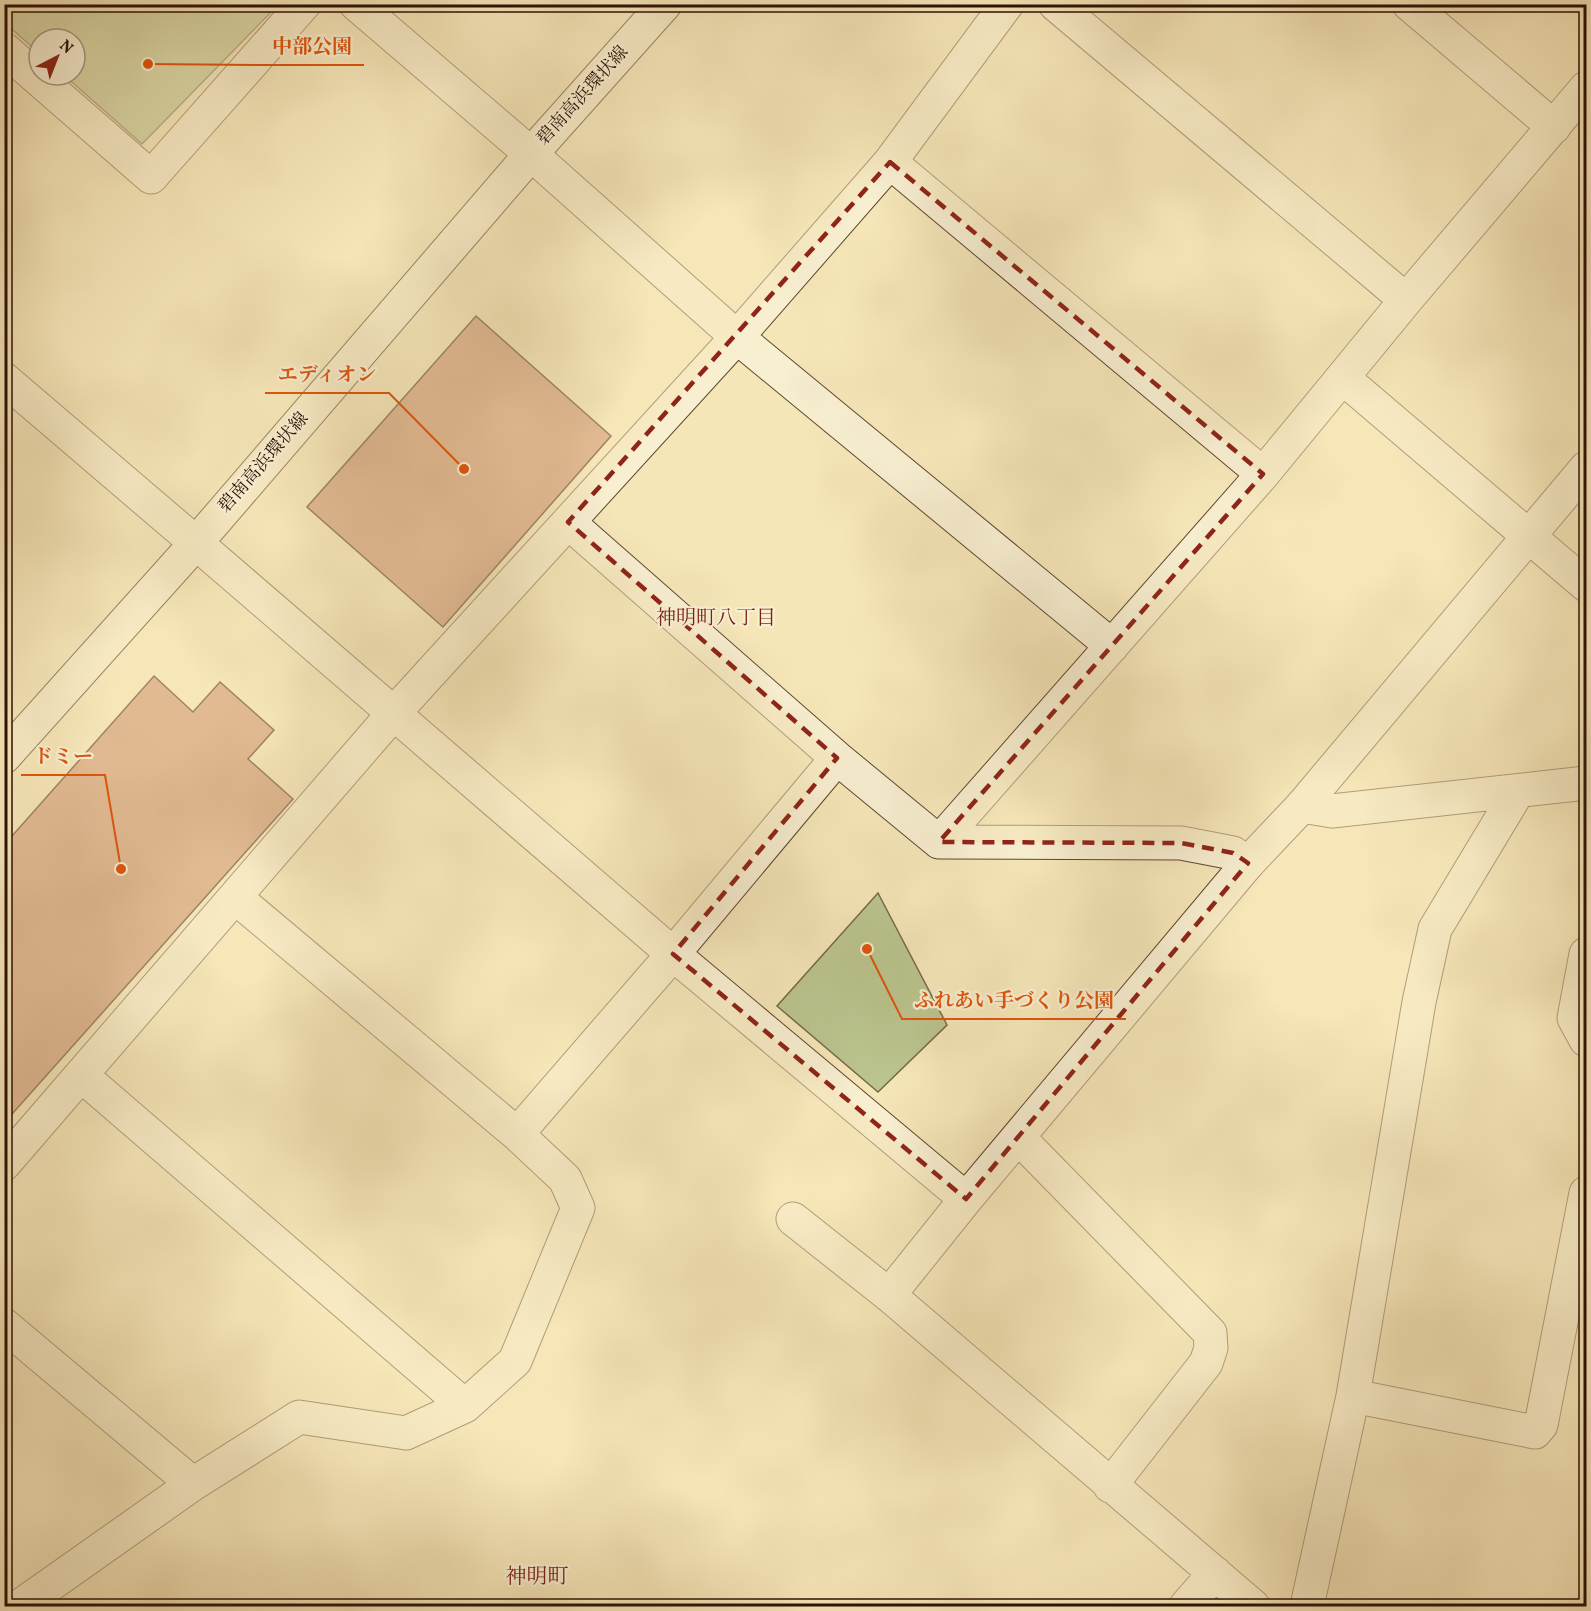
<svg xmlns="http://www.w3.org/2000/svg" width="1591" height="1611" viewBox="0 0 1591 1611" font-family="Vollkorn,'Noto Serif JP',serif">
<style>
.green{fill:#bbc58f;stroke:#746a49;stroke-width:1.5}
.building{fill:#cb8565;stroke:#2e1003;stroke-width:1.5}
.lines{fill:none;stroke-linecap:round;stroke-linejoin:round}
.minor-casing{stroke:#604630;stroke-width:35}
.tertiary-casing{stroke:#604630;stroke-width:35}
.secondary-casing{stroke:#2e1003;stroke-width:35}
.minor{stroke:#f8efd1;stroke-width:33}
.tertiary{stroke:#f8efd1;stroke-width:33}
.secondary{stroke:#f8efd1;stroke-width:33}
.marked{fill:none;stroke:#8f2418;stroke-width:4.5;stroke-dasharray:12 8;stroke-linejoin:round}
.labels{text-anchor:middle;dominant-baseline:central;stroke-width:4.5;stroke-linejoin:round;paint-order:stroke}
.street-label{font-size:18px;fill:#2e1003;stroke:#f8efd1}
.neighbourhood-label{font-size:20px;fill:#7a1f14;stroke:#f8efd1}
.quarter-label{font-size:21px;fill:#7a1f14;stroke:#f8efd1}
.leader{fill:none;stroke:#df550c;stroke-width:2}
.callout-dot{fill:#df550c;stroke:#f8efd1;stroke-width:2}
.callout-label{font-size:20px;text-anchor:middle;font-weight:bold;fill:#df550c;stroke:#f8efd1;stroke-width:4.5;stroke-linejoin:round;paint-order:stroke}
</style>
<rect width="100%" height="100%" fill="#f5e6b8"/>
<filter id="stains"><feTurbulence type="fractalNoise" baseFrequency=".00333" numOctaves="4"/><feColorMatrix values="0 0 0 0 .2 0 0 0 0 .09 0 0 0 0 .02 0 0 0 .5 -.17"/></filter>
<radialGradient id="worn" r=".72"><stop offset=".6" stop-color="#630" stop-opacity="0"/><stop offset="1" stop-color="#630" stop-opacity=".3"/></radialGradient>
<path class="green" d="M5 4H278V5L142 144 64 75H75V39H39V53L5 23Z
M878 893 947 1025 878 1092 777 1006Z"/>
<path class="building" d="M476 316 611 436 443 627 307 507Z
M154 676 193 712 220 682 274 730 248 759 293 799 4 1123V845Z"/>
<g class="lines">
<g class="minor-casing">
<path id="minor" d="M356 4 531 154 737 337 1112 646
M1055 4 1406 300
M1409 4 1554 127
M4 49 151 177 304 4
M890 162 1263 474
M1343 378 1586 585
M568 522 837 758
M196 543 673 954
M1302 806 1332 811 1586 783
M939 842 1263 474 1406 300 1586 88
M1586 954 1574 1018 1586 1040
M81 1075 465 1406
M517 1134 673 954 837 758 939 842 1181 843 1233 853 1248 863
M1019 1138 1210 1333 1211 1348 1206 1363 1110 1486
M4 1164 393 714 737 337 890 162 1007 4
M793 1219 889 1295 1253 1606
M4 1325 193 1484
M1353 1396 1535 1432 1541 1425 1586 1193
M20 1606 193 1484 299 1417 406 1433 465 1406 515 1361 578 1208 565 1179 517 1134 235 897
M1186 1606 1215 1573
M1307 1606 1353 1396 1419 1002 1435 929 1518 791"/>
</g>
<g class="tertiary-casing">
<path id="tertiary" d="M4 379 196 543
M673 954 966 1199
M889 1295 966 1199 1248 863 1302 806 1586 468"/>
</g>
<g class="secondary-casing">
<path id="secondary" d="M4 757 196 543 531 154 665 4"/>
</g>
<use href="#minor" class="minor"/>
<use href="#tertiary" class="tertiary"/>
<use href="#secondary" class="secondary"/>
</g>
<path d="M0 0H1591V1611H0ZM890 162 1263 474 939 842 1181 843 1233 853 1248 863 966 1199 673 954 837 758 568 522Z" fill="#f5e6b8" fill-opacity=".55" fill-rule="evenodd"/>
<path class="marked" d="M890 162 1263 474 939 842 1181 843 1233 853 1248 863 966 1199 673 954 837 758 568 522Z"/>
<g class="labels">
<g class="street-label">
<text transform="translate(583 96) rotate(-48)">碧南高浜環状線</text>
<text transform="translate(264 463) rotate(-49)">碧南高浜環状線</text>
</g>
<g class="neighbourhood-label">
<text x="716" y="619">神明町八丁目</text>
</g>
<g class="quarter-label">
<text x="537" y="1577">神明町</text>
</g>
</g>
<path class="leader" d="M148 64L260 65H364M464 469L389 393H265M121 869L105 775H21M867 949L902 1019H1126"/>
<g class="callout-dot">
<circle cx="148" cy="64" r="6"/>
<circle cx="464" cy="469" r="6"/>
<circle cx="121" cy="869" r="6"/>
<circle cx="867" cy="949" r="6"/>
</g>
<g class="callout-label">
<text x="312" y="53">中部公園</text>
<text x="327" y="381">エディオン</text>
<text x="63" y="763">ドミー</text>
<text x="1014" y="1007">ふれあい手づくり公園</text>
</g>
<rect width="1591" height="1611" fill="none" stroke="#f5e6b8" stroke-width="24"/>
<rect x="6" y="6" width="1579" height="1599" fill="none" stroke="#2e1003" stroke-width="3"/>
<rect x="12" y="12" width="1567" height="1587" fill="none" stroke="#2e1003" stroke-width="1.5"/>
<g transform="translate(57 57) rotate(42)"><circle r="28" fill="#f8efd1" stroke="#a7967f" stroke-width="1.5"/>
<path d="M0-4.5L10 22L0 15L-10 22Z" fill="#8f2418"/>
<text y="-9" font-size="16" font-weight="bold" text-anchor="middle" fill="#2e1003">N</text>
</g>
<rect width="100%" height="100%" filter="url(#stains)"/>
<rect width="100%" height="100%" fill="url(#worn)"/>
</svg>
